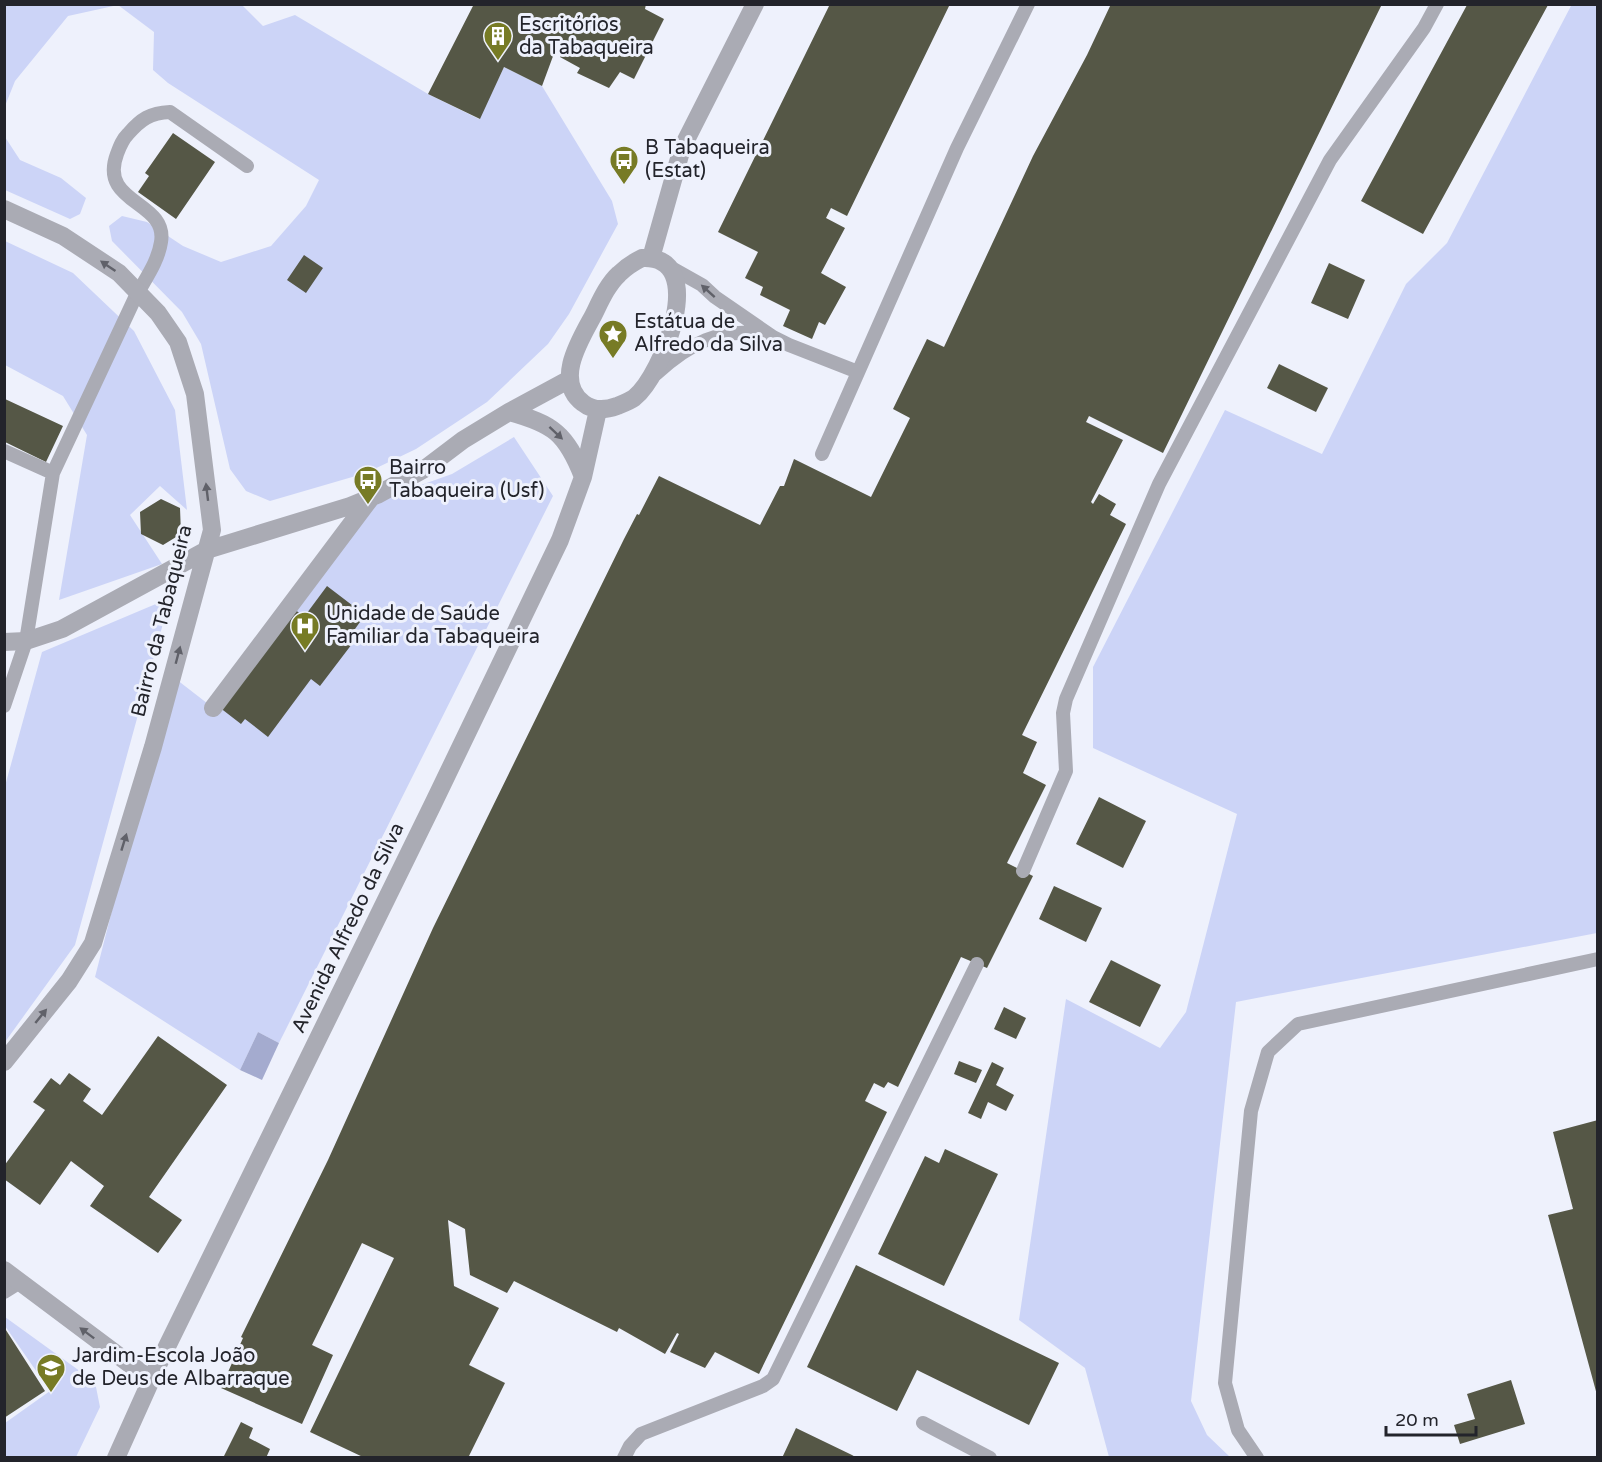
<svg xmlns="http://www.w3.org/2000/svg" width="1602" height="1462" viewBox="0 0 1602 1462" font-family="'Varela Round',sans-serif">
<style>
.green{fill:#ccd4f7}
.water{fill:#a4abcf}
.building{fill:#555746}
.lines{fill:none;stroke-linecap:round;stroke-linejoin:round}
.service{stroke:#aaabb4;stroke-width:14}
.minor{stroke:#aaabb4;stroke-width:18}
.oneway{fill:#606169}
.labels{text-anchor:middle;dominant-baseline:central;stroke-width:6;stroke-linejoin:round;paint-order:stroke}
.poi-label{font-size:20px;fill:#23242b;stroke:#eef1fc;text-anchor:start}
.street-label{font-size:20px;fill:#23242b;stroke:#eef1fc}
</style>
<rect width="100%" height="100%" fill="#eef1fc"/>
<path class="green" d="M1572 4 1598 5 1597 933 1236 1002 1191 1401 1207 1435 1230 1457H1109L1085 1368 1019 1320 1066 999 1160 1048 1186 1012 1237 814 1093 748V667L1225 410 1322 454 1406 284 1447 243Z
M5 5H242L263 26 295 15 428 94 479 119 504 67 542 86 612 201 618 224 569 314 548 344 487 402 416 449 366 473 270 501 246 491 230 469 201 344 182 312 112 241 109 226 122 216 147 222 183 246 221 262 271 246 306 206 319 180 168 83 153 70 154 32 118 5 68 16 15 81 5 106Z
M5 137 20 160 61 178 86 198 80 214 70 219 5 190Z
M5 241 73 273 134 331 175 410 187 510 160 486 130 515 162 564 59 600 87 435 63 396 5 365Z
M514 437 553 496 279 1043 258 1032 240 1070 95 977 172 676 212 707 373 502 452 474Z
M170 598 75 945 5 1042V786L42 652Z
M5 1317 95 1382 100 1407 76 1457H5V1423L50 1391 5 1326Z"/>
<path class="water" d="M258 1032 279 1043 262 1080 240 1070Z"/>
<path class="building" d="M474 4H646L645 9 664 19 634 79 620 72 609 88 577 73 580 68 560 57 566 42 559 40 542 86 504 67 480 119 428 94Z
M830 4H950L847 216 831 208 826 218 845 228 821 273 846 287 825 325 819 322 812 339 783 326 790 310 760 295 763 287 745 278 758 252 718 232Z
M1111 4H1382L1163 453 1089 416 1086 422 1123 440 1091 502 1093 504 1099 494 1116 504 1110 515 1126 524 1022 735 1037 742 1023 773 1046 785 1007 863 1033 876 987 968 961 957 898 1087 888 1082 884 1088 874 1083 865 1101 887 1112 759 1374 715 1352 705 1368 670 1352 679 1334 677 1333 665 1354 619 1328 617 1332 514 1281 507 1293 470 1275 465 1229 448 1220 454 1286 499 1308 469 1365 505 1383 468 1458H365L310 1432 394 1258 362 1243 312 1345 333 1355 302 1424 221 1388 243 1338 241 1337 328 1160 433 928 624 539 637 514 639 515 659 476 760 525 780 486H784L794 459 871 497 910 418 893 409 927 339 944 347 1033 156 1087 55Z
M1467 5H1548L1423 234 1361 201Z
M173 133 215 162 176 219 138 192 149 176 145 173Z
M304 255 323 268 306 293 287 280Z
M1329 263 1365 280 1348 319 1311 303Z
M1279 364 1328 388 1316 412 1267 388Z
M5 399 63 426 46 462 5 442Z
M161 499 180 508 181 534 163 545 141 534 140 512Z
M327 586 365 615 350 636 355 640 320 686 311 679 268 737 245 719 241 724 219 707 292 607 304 617Z
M1099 797 1146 821 1123 868 1076 844Z
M1054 886 1102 908 1086 942 1039 919Z
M1111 960 1161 985 1140 1027 1089 1002Z
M1004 1007 1026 1018 1016 1039 994 1029Z
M158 1036 227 1085 149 1197 182 1220 158 1253 90 1206 104 1186 71 1161 40 1205 4 1179V1166L45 1110 33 1102 51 1078 60 1085 69 1073 91 1089 83 1101 102 1115Z
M959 1061 982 1070 976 1083 954 1074Z
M992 1062 1004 1068 996 1085 1014 1095 1006 1111 988 1102 981 1119 968 1113Z
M1598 1120V1395H1597L1548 1215 1573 1209 1553 1132Z
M945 1149 998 1174 944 1286 878 1254 925 1156 939 1163Z
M856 1265 1059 1363 1029 1425 917 1370 897 1411 807 1367Z
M4 1327 45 1391 4 1418Z
M1511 1380 1525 1424 1460 1444 1454 1425 1475 1419 1467 1394Z
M241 1422 253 1428 249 1438 270 1449 266 1458H223Z
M796 1428 852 1455 857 1458H782Z"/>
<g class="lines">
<path class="service" d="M670 267 702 285 715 297 773 337 789 345 858 372
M656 374C687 345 721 326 765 335
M4 451 53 473 26 641 4 706
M822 454 957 148 1028 4
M53 473C80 416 107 358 134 300 143 282 158 263 161 242 168 201 98 204 117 154 120 146 122 140 128 134 141 119 150 113 170 112L247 166
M1023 871 1066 771 1063 713 1066 699 1159 484 1330 160 1424 28 1437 4
M4 1292 20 1282
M923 1423 990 1458
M624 1458 630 1446 641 1434 763 1386 773 1379 977 964
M1257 1458 1238 1430 1225 1383 1251 1111 1268 1052 1298 1024 1598 959"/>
<path class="minor" d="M4 209 63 236 119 273 158 313 178 342 195 394 212 530 153 747 93 943 69 981 4 1062
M642 258C710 254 663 375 634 398 630 401 622 404 617 406 606 410 593 411 583 403 554 381 580 340 593 316 600 302 607 285 619 274 626 267 634 262 642 258Z
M651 258 682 148 755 4
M509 412C553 424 566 433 583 477
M4 642 26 641 62 629 207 550 350 506 377 495 426 468 463 440 509 412 570 379
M213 708 370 499
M4 1270 151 1380
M116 1458 156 1369 433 804 560 540 583 477 598 410"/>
</g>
<defs><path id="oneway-solid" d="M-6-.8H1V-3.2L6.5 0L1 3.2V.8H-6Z" transform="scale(1.5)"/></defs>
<g class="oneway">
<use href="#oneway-solid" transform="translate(108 266) rotate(-146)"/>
<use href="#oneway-solid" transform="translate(708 291) rotate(-138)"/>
<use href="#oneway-solid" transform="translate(556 433) rotate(43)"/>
<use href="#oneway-solid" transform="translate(207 492) rotate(-97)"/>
<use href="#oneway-solid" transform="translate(178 655) rotate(-75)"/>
<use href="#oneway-solid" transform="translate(124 842) rotate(-73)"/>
<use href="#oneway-solid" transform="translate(41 1016) rotate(-51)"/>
<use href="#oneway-solid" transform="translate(87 1333) rotate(-143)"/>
</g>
<defs>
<g id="building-pin" transform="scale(1.5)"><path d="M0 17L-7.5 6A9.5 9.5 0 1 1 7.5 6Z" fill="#777b25" stroke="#eef1fc"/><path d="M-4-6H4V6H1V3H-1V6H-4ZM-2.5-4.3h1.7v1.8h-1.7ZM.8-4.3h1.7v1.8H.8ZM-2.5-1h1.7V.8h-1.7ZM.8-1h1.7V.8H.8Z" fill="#fff"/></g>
<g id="bus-pin" transform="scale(1.5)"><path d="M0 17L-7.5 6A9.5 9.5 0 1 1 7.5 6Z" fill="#777b25" stroke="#eef1fc"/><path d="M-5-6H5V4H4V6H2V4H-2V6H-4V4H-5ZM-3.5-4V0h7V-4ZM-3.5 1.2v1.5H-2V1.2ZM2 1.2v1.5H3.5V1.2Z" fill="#fff"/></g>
<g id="sight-pin" transform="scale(1.5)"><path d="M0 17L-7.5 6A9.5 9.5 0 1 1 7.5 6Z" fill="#777b25" stroke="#eef1fc"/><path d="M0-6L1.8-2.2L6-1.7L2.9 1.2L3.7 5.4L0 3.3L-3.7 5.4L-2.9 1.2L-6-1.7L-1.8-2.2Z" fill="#fff"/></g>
<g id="hospital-pin" transform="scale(1.5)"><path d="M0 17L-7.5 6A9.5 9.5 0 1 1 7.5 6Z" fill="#777b25" stroke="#eef1fc"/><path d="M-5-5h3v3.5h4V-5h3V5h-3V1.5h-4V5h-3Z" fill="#fff"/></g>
<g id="school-pin" transform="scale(1.5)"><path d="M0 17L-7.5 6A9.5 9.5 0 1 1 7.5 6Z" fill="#777b25" stroke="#eef1fc"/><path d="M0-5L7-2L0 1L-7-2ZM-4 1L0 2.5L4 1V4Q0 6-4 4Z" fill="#fff"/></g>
</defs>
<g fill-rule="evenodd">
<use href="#building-pin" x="498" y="36"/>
<use href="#bus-pin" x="624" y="160"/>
<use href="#sight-pin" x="613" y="334"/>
<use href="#bus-pin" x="368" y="480"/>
<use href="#hospital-pin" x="305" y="626"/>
<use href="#school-pin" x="51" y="1368"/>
</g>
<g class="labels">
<g class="poi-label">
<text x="519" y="25">Escritórios<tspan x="519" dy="23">da Tabaqueira</tspan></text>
<text x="645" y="148">B Tabaqueira<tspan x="645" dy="23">(Estat)</tspan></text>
<text x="634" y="322">Estátua de<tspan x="634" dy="23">Alfredo da Silva</tspan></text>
<text x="389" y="468">Bairro<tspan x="389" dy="23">Tabaqueira (Usf)</tspan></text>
<text x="326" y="614">Unidade de Saúde<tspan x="326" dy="23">Familiar da Tabaqueira</tspan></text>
<text x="72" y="1356">Jardim-Escola João<tspan x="72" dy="23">de Deus de Albarraque</tspan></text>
</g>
<g class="street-label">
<text transform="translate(162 621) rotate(-76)">Bairro da Tabaqueira</text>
<text transform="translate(348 928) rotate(-64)">Avenida Alfredo da Silva</text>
</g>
</g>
<rect width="1602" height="1462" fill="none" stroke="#23242b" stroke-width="12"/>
<path d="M1386 1426v9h90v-9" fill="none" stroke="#23242b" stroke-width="3"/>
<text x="1395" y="1426" font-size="18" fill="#23242b" stroke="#eef1fc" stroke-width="4.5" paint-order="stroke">20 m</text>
</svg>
